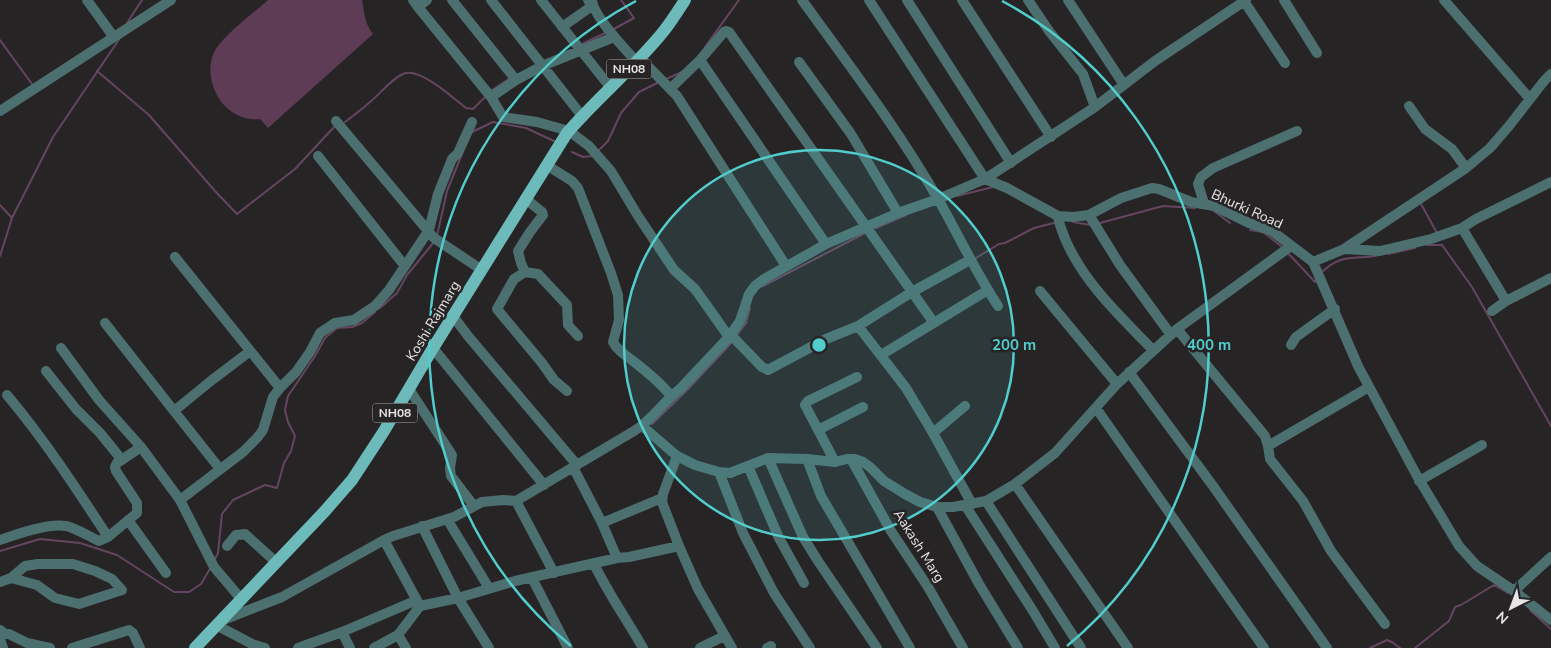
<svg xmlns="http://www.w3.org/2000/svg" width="1551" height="648" viewBox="0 0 1551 648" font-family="'Nunito Sans',sans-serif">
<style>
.green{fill:#5f3c56}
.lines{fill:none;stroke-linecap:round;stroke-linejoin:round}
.stream{stroke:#65455f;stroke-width:2}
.minor{stroke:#4c6f6f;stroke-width:10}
.major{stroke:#6dbaba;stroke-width:12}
.ring{fill:none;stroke:#52cdcd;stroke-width:2.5}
.labels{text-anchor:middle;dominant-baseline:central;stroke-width:5;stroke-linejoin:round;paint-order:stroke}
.shield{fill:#272426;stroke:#adabac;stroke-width:1}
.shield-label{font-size:12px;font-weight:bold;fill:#e7e5e6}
.street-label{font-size:14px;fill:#e7e5e6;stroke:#272426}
.centre{fill:#52cdcd;stroke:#272426;stroke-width:2.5}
.ring-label{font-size:15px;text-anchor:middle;font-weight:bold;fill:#52cdcd;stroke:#272426;stroke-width:5;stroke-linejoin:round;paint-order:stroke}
</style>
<rect width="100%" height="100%" fill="#272426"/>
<path class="green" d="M268 0H362C365 15 364 22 373 34L268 128 260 119C245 121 232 114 222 103 212 90 207 71 213 55 219 38 254 13 268 0Z"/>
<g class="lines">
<path class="stream" d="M127 23 142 0
M612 30 634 18 621 0
M0 40 32 84
M580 45 605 33
M705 47 739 0
M97 71 149 115 215 191 237 214 295 169 335 126
M666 79 682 72
M492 90 510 78
M345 122C353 116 362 109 370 102 379 95 395 75 406 73 423 70 453 98 466 108L473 109 487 95
M472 132 493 122 526 128 556 142
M598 151 608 141 621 113 639 92 659 82
M572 152 583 157 593 156
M957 196 993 187
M1420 202 1437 233
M0 205 12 218
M1214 211 1230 223
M1073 222 1091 225
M1100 223 1163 206 1195 208
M876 228 906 215
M1250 230 1263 232 1281 246
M437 236 447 191 462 154
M1427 245H1442L1472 287 1551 426
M1287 252 1315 282 1317 279
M1388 254 1415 248
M0 256 12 218 53 137 120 38
M976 258 999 244 1005 243 1034 228 1054 223
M1321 273C1340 254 1352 259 1376 256
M763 286 865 233
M380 308 397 293 407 275 434 242
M737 335 746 323 750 308
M652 424 689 388 732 342
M0 551 40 539 80 543 117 555 174 592H189L201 584 211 567
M215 559 218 553 222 514 233 500 265 485 277 488 284 463 291 451 295 436 288 422 285 410 288 396 315 356 325 338 337 328 352 327 362 323 375 312
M1530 610 1551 629
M1370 648 1387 640 1392 642 1400 648
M1415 648 1449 621 1455 607 1461 605 1494 585 1508 593"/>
<path class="minor" d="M87 0 113 36
M413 0 418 7 427 0
M452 0 516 80
M491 0 582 116
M541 0 610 87
M592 0C593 16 625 49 636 61
M802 0C849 65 898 129 938 199 958 234 975 271 998 306
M869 0 985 179 1007 188 1058 216 1073 217 1089 215 1121 198 1152 188 1159 189 1191 202 1214 206 1249 223 1272 231 1313 262 1358 366 1417 476 1459 546 1477 566 1514 591 1551 620
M907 0 1011 163
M962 0 1051 137
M1028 0 1049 31 1083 74 1095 107
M1068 0 1124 85
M1284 0 1317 53
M1444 0 1530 99
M1244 1 1285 63
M418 7 491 97 516 80 542 66 614 37
M562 27 592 6 588 0
M640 58 677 96 786 266
M700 60 826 244
M799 62 851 134 898 213
M671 88 700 60 724 32 726 31 729 32 934 323
M491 97 503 117 537 122 569 131 589 146 611 171 638 216 674 270 695 289 729 337
M1409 106 1425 129 1452 149 1466 168
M0 111 171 0
M336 121 434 238 482 270
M318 156 404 265
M548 166 572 181 578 188 611 273 618 295 619 320 613 342C618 351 624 354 633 361 646 371 661 383 671 396
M527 200 542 212 543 215 530 232 518 251 521 263 525 272 538 274 567 305 568 325 578 336
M1204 203 1198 184 1201 177 1213 168 1297 131
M1089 215 1120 265 1171 335
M1058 216C1059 225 1063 233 1066 241 1085 284 1121 317 1153 350
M1462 228 1506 301
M1344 249 1380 251 1431 239 1462 228 1476 219 1551 182
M175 257 280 388 296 372 310 352 320 333 335 323 354 320 375 306 389 290 429 230 438 194 452 159 458 153 472 122
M1313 262 1344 249 1466 168 1490 148 1509 126 1544 81 1551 74
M525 272 514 279 497 309 542 363 554 380 567 391
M1040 291 1117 384
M1492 311 1506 301 1551 278
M453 316 468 336 577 465
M105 323 174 411
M858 326 912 292 970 260
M1177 329 1265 436 1268 446 1270 459 1303 501 1331 551 1385 624
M731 335 762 367 768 370 826 339 858 326 906 388 933 433 972 504
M1291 345 1296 337 1335 309
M61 348 99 400 141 447
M433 348 544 485
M881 355 988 290
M46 371 76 409 100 433 122 460
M1129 372 1213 486 1327 648
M409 389 452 455 450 468 451 476 474 506
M1096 408 1264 648
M642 426 677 456 695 465 719 472 730 473 768 458 807 459 835 462 847 459H855L863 462 870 467 884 481 905 494 920 502 937 507H953L986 501 1015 484 1055 453 1117 384 1177 329 1291 246
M818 430 863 407
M933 433 965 406
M1268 446 1369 387
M677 456 663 494 662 502 679 546 698 589 732 648
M768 458 803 537 818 561 877 648
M807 459 821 496 910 648
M851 459 891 531 928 587 963 648
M835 462 805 405 808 401 857 377
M748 466 779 538 804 583
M573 467 602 523 617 558
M220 469 174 411 212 380 249 352
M719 472 743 533 774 593 810 648
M1419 481 1482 445
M1015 484 1128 648
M180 500 214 567 242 600
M516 501 554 573
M986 501 1081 648
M965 505 1033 611 1055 648
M937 507 979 584 1018 648
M447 519 489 588
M128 520 166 573
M602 523 662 498
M422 526 458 598 489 648
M108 537 137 513V503L116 471 115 467 117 463 141 447 180 500 243 452 257 438 263 430 273 397 280 388
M0 540C17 534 48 523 66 526 76 528 90 537 99 541L108 537C76 488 44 439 7 395
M384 540 420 606 398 635
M227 546 236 535 245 534 277 563
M594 564C608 593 627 620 643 648
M532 578 568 648
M0 582 11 578 25 566 38 564H73L95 571 112 579 122 590 79 604 55 598 37 585 11 578
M1514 591 1551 557
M420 606 458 598 515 581 617 558 629 557 679 546
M223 620 282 597 384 540 393 536 454 517 482 502 503 500 516 501 634 431C652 420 663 402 680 389L729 337 740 321 749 294 755 286 764 279 826 244 898 213 938 199 985 179 1095 107 1155 61 1246 0
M218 626 252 644 265 648
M0 630 5 634H9L27 643 50 648
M342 632 350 648
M0 639 3 648
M72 648 129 630 133 633 140 648
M298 648 342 632 417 600
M374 648 398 635 406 648
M700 648 724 636
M767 648 771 646"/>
<path class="major" d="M195 648 325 511 352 480 384 431 433 348 567 133C597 98 634 68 663 32 671 22 678 11 685 0"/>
</g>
<circle cx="819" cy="345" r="195" fill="#52cdcd" fill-opacity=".12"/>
<g class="ring">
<circle cx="819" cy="345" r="195"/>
<path d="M571 646A390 390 0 0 1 636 1M1002 1A390 390 0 0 1 1067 646"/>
</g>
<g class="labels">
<g class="shield">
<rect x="606.5" y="59.5" width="45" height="19" rx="4"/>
<rect x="372.5" y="403.5" width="45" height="19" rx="4"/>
</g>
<g class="shield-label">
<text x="629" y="69">NH08</text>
<text x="395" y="413">NH08</text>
</g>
<g class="street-label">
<text transform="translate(1247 209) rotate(24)">Bhurki Road</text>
<text transform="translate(433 321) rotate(-59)">Koshi Rajmarg</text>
<text transform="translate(919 546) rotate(58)">Aakash Marg</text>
</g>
</g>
<circle cx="819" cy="345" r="8" class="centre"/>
<g class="ring-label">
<text x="1014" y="350">200 m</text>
<text x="1209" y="350">400 m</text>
</g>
<g transform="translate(1511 608) rotate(222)" stroke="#272426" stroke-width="4" paint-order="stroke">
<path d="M0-4L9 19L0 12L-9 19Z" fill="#e7e5e6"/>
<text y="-8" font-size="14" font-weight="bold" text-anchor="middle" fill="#e7e5e6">N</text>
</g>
</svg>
